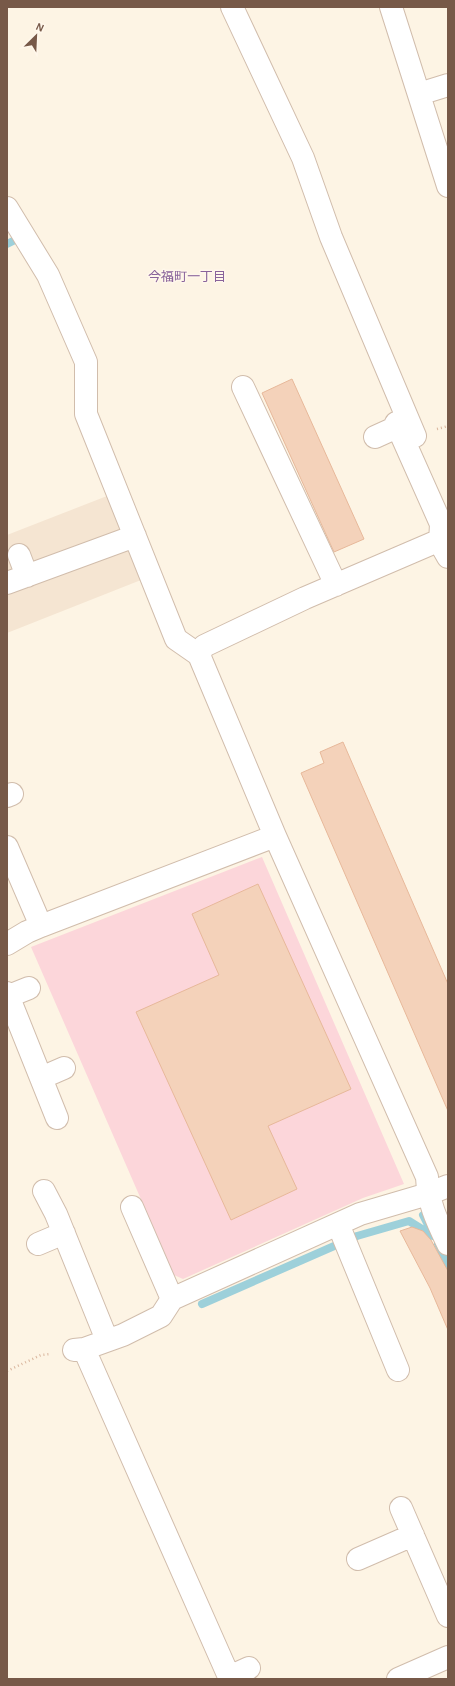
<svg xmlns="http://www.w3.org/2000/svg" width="455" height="1686" viewBox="0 0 455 1686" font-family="'Alegreya Sans','Noto Sans JP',sans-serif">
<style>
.residential{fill:#f5e5d2}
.medical{fill:#fcd6da}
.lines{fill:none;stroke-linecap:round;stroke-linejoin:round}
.stream{stroke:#9dd0da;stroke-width:8}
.building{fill:#f4d2ba;stroke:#e7b89a}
.minor-casing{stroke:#d1bdac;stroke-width:24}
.path{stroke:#d9b59d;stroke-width:2.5;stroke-dasharray:1 3;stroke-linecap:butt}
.minor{stroke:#fff;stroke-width:22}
.labels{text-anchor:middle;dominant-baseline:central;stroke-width:3;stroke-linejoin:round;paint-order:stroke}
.neighbourhood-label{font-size:13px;fill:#89639b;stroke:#fff7eb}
</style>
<rect width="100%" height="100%" fill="#fdf4e4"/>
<path class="residential" d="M107 496 141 580 7 633V535Z"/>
<path class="medical" d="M262 857 404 1184 363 1198 183 1279 174 1275 31 947Z"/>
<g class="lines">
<path class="stream" d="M7 244 15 240
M423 1215 430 1229
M438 1244 448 1265
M202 1304 357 1236 409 1221 433 1236"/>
</g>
<path class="building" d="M292 379 364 539 334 552 262 393Z
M343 742 448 984V1111L301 773 324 763 320 752Z
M258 884 351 1089 268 1126 297 1189 231 1220 136 1012 219 975 192 914Z
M412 1227 423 1231 431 1240 448 1271V1330L430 1288 400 1231Z"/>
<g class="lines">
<g class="minor-casing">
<path id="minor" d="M232 7 303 158 331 237 415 436
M391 7 448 186
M419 94 448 85
M7 208 48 275 86 362V414L176 639 199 655 275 836 427 1177C428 1203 437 1221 448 1244
M243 387 336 585
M396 423 441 524 440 543
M375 437 397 427
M19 555 27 576
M7 583 135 536
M199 655 204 646 305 598 433 543H440L448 557
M7 796 12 794
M7 847 41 926
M7 944 27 932 41 926 275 836
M7 993 57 1118
M9 996 29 988
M41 1078 64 1068
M44 1191 56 1214 107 1340
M132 1207 172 1299
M338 1224 398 1370
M38 1244 64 1233
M84 1349 230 1679
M74 1350 84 1349 123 1335 161 1316 172 1299 360 1214 428 1194 448 1186
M401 1508 448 1616
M358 1559 413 1535
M229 1677 249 1668
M398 1679 448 1657"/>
</g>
<path class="path" d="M437 429 448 426
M7 1371 41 1355 51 1354"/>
<use href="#minor" class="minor"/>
</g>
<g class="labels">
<g class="neighbourhood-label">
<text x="187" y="277">今福町一丁目</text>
</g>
</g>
<rect width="455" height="1686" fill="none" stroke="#775948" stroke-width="16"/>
<g transform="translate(36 36) rotate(24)" stroke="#fff7eb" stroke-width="3" paint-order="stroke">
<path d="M0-3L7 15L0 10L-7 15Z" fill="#775948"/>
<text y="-6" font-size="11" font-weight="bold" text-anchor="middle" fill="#775948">N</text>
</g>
</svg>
